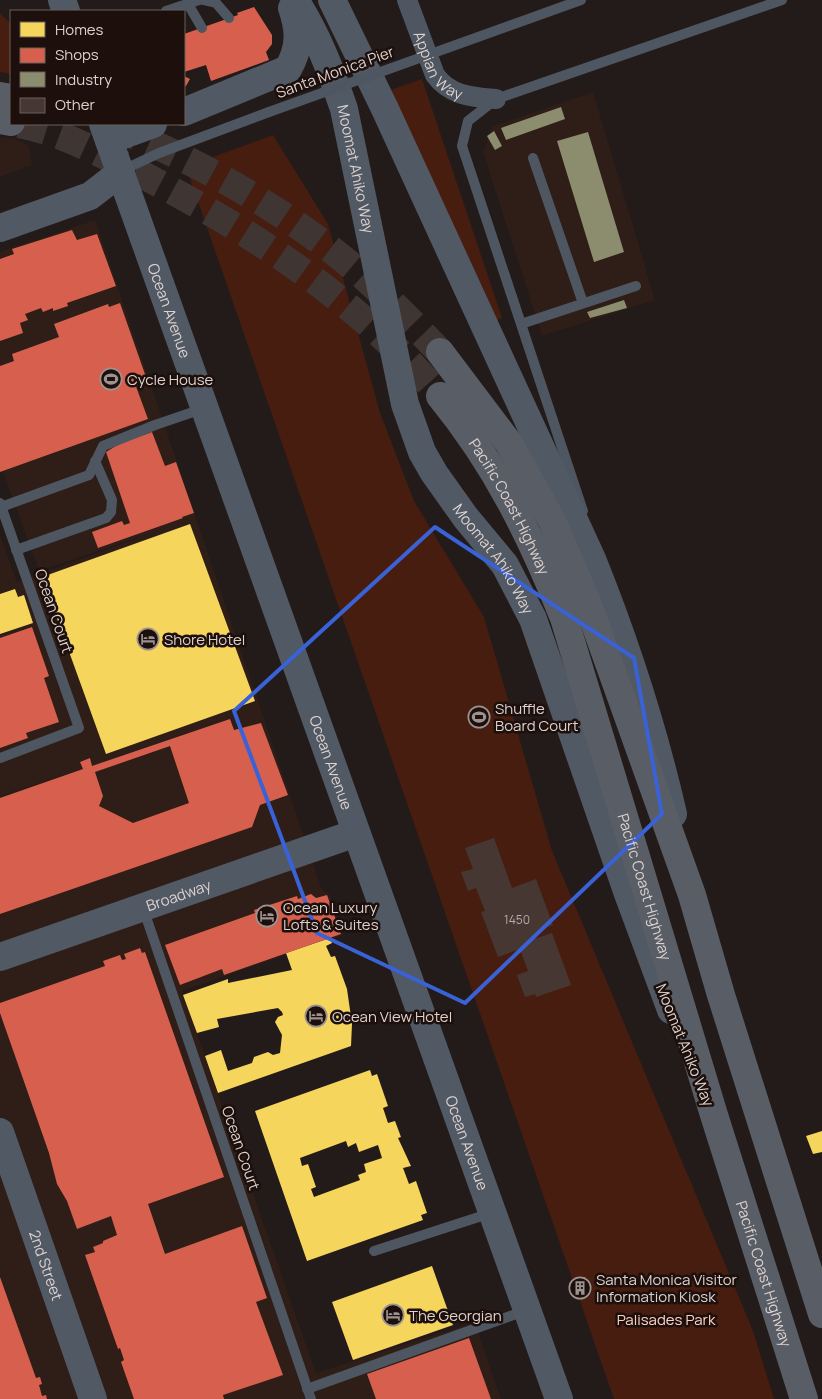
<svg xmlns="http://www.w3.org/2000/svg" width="822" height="1399" viewBox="0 0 822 1399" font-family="Manrope,sans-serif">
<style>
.built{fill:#2f1d17}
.green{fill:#471d10}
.homes{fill:#f6d55c;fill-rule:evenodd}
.shops{fill:#d6604d;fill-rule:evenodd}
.industry{fill:#8c8c6e}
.building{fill:#473733}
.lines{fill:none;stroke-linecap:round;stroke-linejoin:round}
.highway-tunnel{stroke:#3f3634;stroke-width:28;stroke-dasharray:28 14;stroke-linecap:butt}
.lane{stroke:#4e5761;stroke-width:10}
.street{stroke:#4e5761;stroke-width:20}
.secondary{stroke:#515964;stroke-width:28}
.highway{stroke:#595e66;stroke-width:28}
.lane-bridge{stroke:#4e5761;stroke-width:10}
.marked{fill:none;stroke:#3a62d7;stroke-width:4;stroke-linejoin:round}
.labels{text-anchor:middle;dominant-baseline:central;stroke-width:5;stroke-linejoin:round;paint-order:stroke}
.number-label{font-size:12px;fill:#b8aba8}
.street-label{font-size:15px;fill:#ddd2cf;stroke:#1d100c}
.poi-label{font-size:15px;fill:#ddd2cf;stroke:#1d100c;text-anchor:start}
.park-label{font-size:15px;fill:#fcd2c5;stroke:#1d100c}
</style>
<rect width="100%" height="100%" fill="#231b19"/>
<path class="built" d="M593 92 655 300 542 336 483 152 493 126Z
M0 137 15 139 29 146 32 165 0 177Z
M95 220 322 890 329 894 343 935 182 991 316 1373 475 1322 501 1399H0V797L95 765 0 796V535L17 582 152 533 39 571 0 463V252Z"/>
<path class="green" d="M0 13 11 24V74L0 72Z
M422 79 502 318 493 321 391 90Z
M273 135 328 224 380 413 414 501 484 617 552 851 753 1331 774 1399H614L186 167Z"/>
<path class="homes" d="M190 524 255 701 106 754 42 577Z
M15 589 18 597 24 595 33 623 0 634V594Z
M330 938 332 943 326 946 331 957 335 956 347 989 352 1024 351 1046 218 1093 205 1056 221 1050 228 1071 252 1063 254 1057 268 1052 273 1055 280 1053 282 1035 275 1022 278 1017 283 1015 282 1012 278 1008 217 1019 219 1027 197 1033 183 995 228 979V983L292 970 286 953Z
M370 1070 372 1076 377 1074 388 1106 383 1108 388 1123 395 1121 401 1137 398 1138 411 1166 403 1168 409 1184 416 1181 427 1213 421 1215 423 1220 307 1261 255 1111ZM346 1141 348 1147 356 1143 359 1152 378 1145 382 1158 364 1164 366 1172 358 1175 360 1180 314 1197 311 1189 316 1187 308 1164 302 1166 300 1158Z
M822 1131V1152L813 1154 806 1136Z
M432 1266 453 1325 353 1360 332 1302Z"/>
<path class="shops" d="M254 7 272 35V44L266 52 269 60 211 81 206 65 184 72V34L238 15 237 13Z
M184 76 190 79 186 86H184Z
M72 230 77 240 97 234 116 286 67 303 68 306 53 311V308L43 312 41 308 25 314 28 320 20 323 23 333 0 341V259L14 254 12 249Z
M120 303 146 377 134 381 148 419 0 472V366L14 361 12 354 59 337 54 324 108 304 109 307Z
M152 432 165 466 176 462 194 513 182 517 183 518 98 548 92 532 122 521 124 525 130 523 106 452 119 444Z
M32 627 49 676 44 678 59 722 26 733 28 738 0 748V638Z
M230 719 234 730 261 723 288 795 260 805 252 827 0 914V798L83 769 80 762 90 758 92 766ZM170 746 189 803 133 823 99 806 103 796 95 772Z
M311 894 316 898 327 895 341 934 224 975 222 969 180 985 165 945 255 913 254 910 297 896 298 899Z
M140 948 142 953 145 952 224 1177 148 1204 165 1254 242 1226 267 1298 256 1302 283 1375 223 1395 224 1399H134L121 1362 124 1360 120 1348 118 1349 85 1255 95 1252 93 1247 103 1243V1241L117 1235 111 1216 77 1229 67 1201 57 1184 49 1153 0 1013V1003L105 966 103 961 120 955 122 960 126 959 124 954Z
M0 1277 36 1378 40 1377 42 1384 39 1385 42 1396 46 1395 47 1399H0Z
M585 1277 590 1293 575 1298 569 1283Z
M469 1338 491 1399H376L367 1374Z"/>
<path class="industry" d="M561 107 565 119 506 140 501 128Z
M494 131 502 146 495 150 487 136Z
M588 132 624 252 594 262 557 141Z
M624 300 627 308 590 318 587 312Z"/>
<path class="building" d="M494 838 512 888 536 879 553 925 539 930 541 933 533 936 534 939 552 933 571 985 536 997 535 994 525 997 517 975 528 971 520 949 498 957 481 912 485 911 476 888 468 891 461 872 473 869 465 848Z"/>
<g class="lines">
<path class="highway-tunnel" d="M19 124C63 132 101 154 141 174 251 231 359 301 440 396
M111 126C197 160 291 213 362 275 389 299 415 326 440 352"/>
<path class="lane" d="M203 0 216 3 229 18
M188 4 202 28
M166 11 199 0
M533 158 583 303
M121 171 159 153 269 112
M521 324 636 286
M0 503 79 728 0 758
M1 507 89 475 103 446 155 425 205 408
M583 511 462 146 468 121 496 99 782 0
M16 550 106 518 111 512 112 500 95 461
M143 908 311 1399
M374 1251 491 1213
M307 1389 527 1310"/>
<path class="street" id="s1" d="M407 0 435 75C450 96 472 97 496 99"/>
<g class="secondary">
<path d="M62 0 66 11"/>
<path id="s2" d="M295 0C317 34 331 71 344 109L405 404 422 452 434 473 466 518 505 565 533 619 628 894 671 1010"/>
<path d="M332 0 385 109 592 559C625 641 653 727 673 814"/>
<path d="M184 112 288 69C300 48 300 31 292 8"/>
<path id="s3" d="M103 124 559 1399"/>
<path d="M109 140 153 124"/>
<path d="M0 228 90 196 121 172"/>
<path id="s4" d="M0 957 356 833"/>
<path id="s5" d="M0 1132 93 1399"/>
</g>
<g class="highway">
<path d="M0 96 11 98"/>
<path d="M0 120 11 122"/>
<path d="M440 352 508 442 551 519 586 599 692 895 721 995 822 1314"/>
<path id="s6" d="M440 396C497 466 531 536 564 618L714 1115 804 1399"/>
</g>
<path class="lane-bridge" d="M269 112 581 0"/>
</g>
<path class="marked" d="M435 527 634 658 662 814 465 1003 317 933 234 711Z"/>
<defs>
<g id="stadium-ring" transform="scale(1.125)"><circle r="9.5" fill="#1d100c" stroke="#9c928f" stroke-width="1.5"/><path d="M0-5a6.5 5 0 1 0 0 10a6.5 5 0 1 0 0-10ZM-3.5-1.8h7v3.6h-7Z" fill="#9c928f"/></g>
<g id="hotel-ring" transform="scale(1.125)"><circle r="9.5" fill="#1d100c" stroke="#9c928f" stroke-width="1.5"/><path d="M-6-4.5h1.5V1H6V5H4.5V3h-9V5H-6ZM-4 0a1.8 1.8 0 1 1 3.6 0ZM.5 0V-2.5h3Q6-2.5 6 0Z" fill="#9c928f"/></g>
<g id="building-ring" transform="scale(1.125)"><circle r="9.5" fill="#1d100c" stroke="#9c928f" stroke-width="1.5"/><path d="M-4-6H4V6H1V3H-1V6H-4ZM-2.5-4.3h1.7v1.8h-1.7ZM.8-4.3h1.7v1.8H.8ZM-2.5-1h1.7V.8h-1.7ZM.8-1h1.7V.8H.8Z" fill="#9c928f"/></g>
</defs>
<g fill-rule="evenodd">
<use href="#stadium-ring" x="111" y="379"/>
<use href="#hotel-ring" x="148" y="639"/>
<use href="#stadium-ring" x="479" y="717"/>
<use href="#hotel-ring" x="267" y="916"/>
<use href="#hotel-ring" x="316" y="1016"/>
<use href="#building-ring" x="580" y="1288"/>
<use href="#hotel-ring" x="393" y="1315"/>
</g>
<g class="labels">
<g class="number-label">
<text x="517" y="919">1450</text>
</g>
<g class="street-label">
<text stroke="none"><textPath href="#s1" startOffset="74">Appian Way</textPath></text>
<text transform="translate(335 72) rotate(-20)">Santa Monica Pier</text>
<text stroke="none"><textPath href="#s2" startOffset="181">Moomat Ahiko Way</textPath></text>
<text stroke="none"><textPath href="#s3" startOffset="198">Ocean Avenue</textPath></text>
<text stroke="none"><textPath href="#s6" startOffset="131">Pacific Coast Highway</textPath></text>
<text stroke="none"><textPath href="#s2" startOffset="601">Moomat Ahiko Way</textPath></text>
<text transform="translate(54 611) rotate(71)">Ocean Court</text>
<text stroke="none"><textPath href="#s3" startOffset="678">Ocean Avenue</textPath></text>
<text stroke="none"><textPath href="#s6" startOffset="536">Pacific Coast Highway</textPath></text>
<text stroke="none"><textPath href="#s4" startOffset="189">Broadway</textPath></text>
<text transform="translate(685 1045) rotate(68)">Moomat Ahiko Way</text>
<text stroke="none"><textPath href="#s3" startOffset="1082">Ocean Avenue</textPath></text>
<text transform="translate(241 1148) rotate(71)">Ocean Court</text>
<text stroke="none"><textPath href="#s5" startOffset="141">2nd Street</textPath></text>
<text stroke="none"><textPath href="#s6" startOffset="941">Pacific Coast Highway</textPath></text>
</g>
<g class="poi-label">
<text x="127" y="379">Cycle House</text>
<text x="164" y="639">Shore Hotel</text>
<text x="495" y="708">Shuffle<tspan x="495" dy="17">Board Court</tspan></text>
<text x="283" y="907">Ocean Luxury<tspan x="283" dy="17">Lofts &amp; Suites</tspan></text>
<text x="332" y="1016">Ocean View Hotel</text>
<text x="596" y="1279">Santa Monica Visitor<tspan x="596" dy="17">Information Kiosk</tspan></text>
<text x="409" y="1315">The Georgian</text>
</g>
<g class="park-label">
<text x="666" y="1319">Palisades Park</text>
</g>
</g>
<rect x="10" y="10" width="175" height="115" fill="#1d100c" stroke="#6a5e5a"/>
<rect x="20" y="22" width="25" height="15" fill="#f6d55c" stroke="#6a5e5a"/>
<text x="55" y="35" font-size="15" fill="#ddd2cf">Homes</text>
<rect x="20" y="48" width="25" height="15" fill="#d6604d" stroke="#6a5e5a"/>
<text x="55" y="60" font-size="15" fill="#ddd2cf">Shops</text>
<rect x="20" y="72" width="25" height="15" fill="#8c8c6e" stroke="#6a5e5a"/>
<text x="55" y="85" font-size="15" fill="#ddd2cf">Industry</text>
<rect x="20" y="98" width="25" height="15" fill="#473733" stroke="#6a5e5a"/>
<text x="55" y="110" font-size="15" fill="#ddd2cf">Other</text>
</svg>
